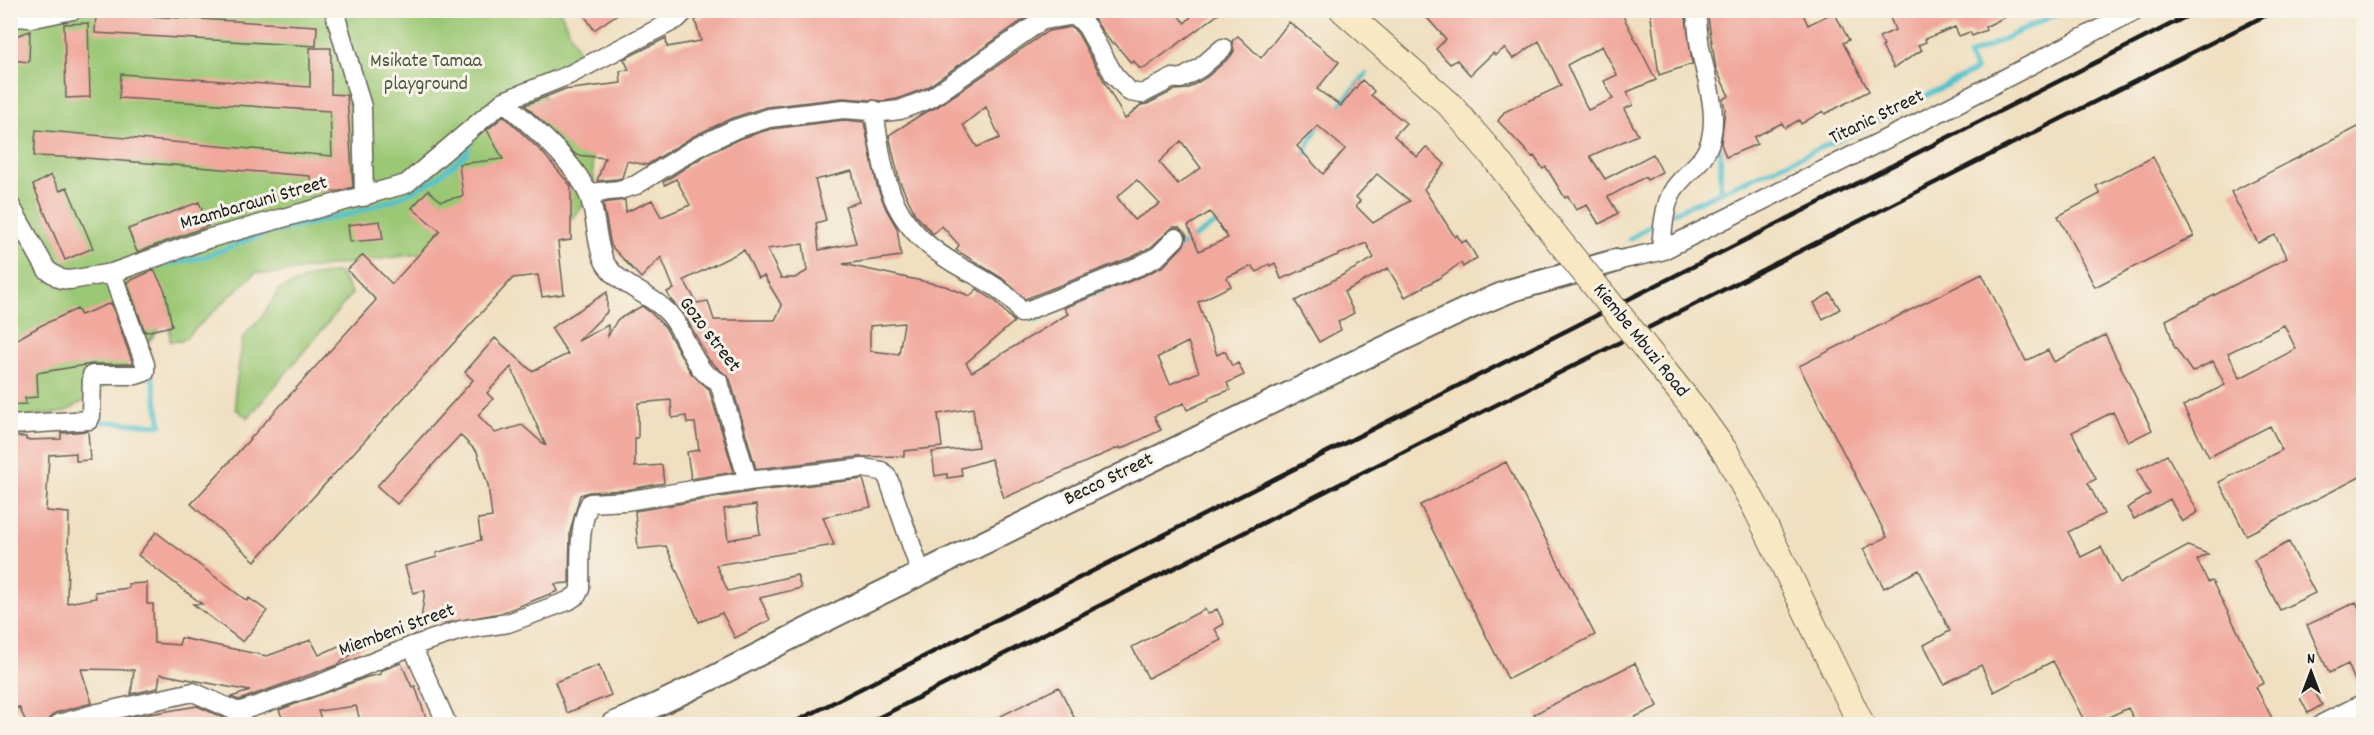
<svg xmlns="http://www.w3.org/2000/svg" width="2374" height="735" viewBox="0 0 2374 735" font-family="Dekko,sans-serif">
<style>
.green{fill:#9bc875;stroke:#5c7248;stroke-width:1.5}
.lines{fill:none;stroke-linecap:round;stroke-linejoin:round}
.stream{stroke:#54c1cb;stroke-width:5}
.building{fill:#f1a89d;fill-rule:evenodd}
.minor-casing{stroke:#666055;stroke-width:21}
.tertiary-casing{stroke:#666055;stroke-width:26}
.secondary-casing{stroke:#666055;stroke-width:28}
.minor{stroke:#fff;stroke-width:18}
.tertiary{stroke:#fff;stroke-width:22}
.secondary{stroke:#f8e8c3;stroke-width:26}
.rail{stroke:#1c1c1c;stroke-width:4.5}
.secondary-bridge-casing{stroke:#666055;stroke-width:28;stroke-linecap:butt}
.secondary-bridge{stroke:#f8e8c3;stroke-width:26}
.labels{text-anchor:middle;dominant-baseline:central;stroke-width:6;stroke-linejoin:round;paint-order:stroke}
.park-label{font-size:20px;fill:#48583b;stroke:#f7f3e8}
.street-label{font-size:20px;fill:#1c1c1c;stroke:#f7f3e8}
</style>
<rect width="100%" height="100%" fill="#f7f3e8"/>
<filter id="ink" filterUnits="userSpaceOnUse"><feTurbulence type="fractalNoise" baseFrequency=".0167" numOctaves="2"/><feDisplacementMap in="SourceGraphic" scale="12" xChannelSelector="R" yChannelSelector="G"/><feConvolveMatrix kernelMatrix="1 2 1 2 8 2 1 2 1" color-interpolation-filters="sRGB"/></filter>
<filter id="wash" filterUnits="userSpaceOnUse"><feTurbulence type="fractalNoise" baseFrequency=".008" numOctaves="4" result="noise"/><feDisplacementMap in="SourceGraphic" scale="24" xChannelSelector="R" yChannelSelector="G"/><feGaussianBlur stdDeviation="1.35" result="paint"/><feColorMatrix in="noise" values="0 0 0 0 0 0 0 0 0 0 0 0 0 0 0 0 0 1.4 0 .05"/><feComposite in="paint" operator="in"/></filter>
<g filter="url(#wash)">
<rect width="100%" height="100%" fill="#f0dfc0"/>
<path class="green" d="M11 11H560L585 66 533 83 592 151 594 181 589 193H593L573 218 541 228 447 250 269 274 256 272 182 341H170L169 315C141 354 109 389 66 411 57 415 47 413 38 415 29 417 19 426 11 431Z
M339 272 352 294 248 418 236 409 235 392 243 337 262 317 279 290 310 277Z"/>
<g class="lines">
<path class="stream" d="M1338 108 1366 74
M1716 141 1721 153 1720 193
M1304 160 1307 148 1320 122
M10 187 14 190
M1670 214 1850 135 1976 70 1968 56 2065 10
M1630 239 1659 220
M1176 249 1221 220
M156 266 204 257 264 234 350 214 396 199 434 180 467 153 472 135
M1027 315 1035 320 1108 287
M91 421 161 425 151 371"/>
</g>
<g id="blocks">
<path class="building" d="M581 10H623L594 30Z
M729 10H1037L926 88 897 99 883 101 843 98 766 107 732 118 694 136 647 165 627 161 622 178 617 179 597 181 605 158 576 155 525 105 563 90 621 83 620 71 629 70 624 59 666 38 667 47 701 41 695 20Z
M1087 10H1173L1185 23 1197 10H1224L1145 68H1139L1134 61 1131 63 1114 42 1112 44Z
M1420 10H1620L1656 80 1627 92 1633 105 1624 109 1638 135 1590 156 1605 179 1653 154 1662 172 1647 180 1645 177 1608 197 1618 213 1602 223 1599 224 1587 205 1576 210 1568 196 1565 198 1546 167 1543 169 1534 156 1532 157 1498 121 1504 112 1561 86 1539 41 1513 59 1505 48 1495 55 1493 53 1470 75 1457 60 1450 64 1436 49 1446 39ZM1602 46 1617 75 1604 81 1613 99 1588 110 1567 65Z
M1650 10H1685L1692 64 1659 75Z
M1707 10H1801L1808 25 1834 12 1849 40 1843 43 1869 91 1825 114 1823 111 1801 124 1799 120 1785 128 1782 123 1754 137 1757 144 1726 157 1721 144 1725 109 1723 99 1729 96 1716 69Z
M1887 10H2019L1985 27 1986 30 1972 36 1970 32 1959 36 1955 27 1925 39 1926 42 1918 45 1922 50 1894 68 1882 47 1884 46 1879 37 1895 30Z
M96 13 317 26 316 46 95 33Z
M1289 22 1339 62 1317 89 1341 106 1362 80 1374 91 1371 95 1406 123 1394 136 1417 157 1426 147 1445 164 1424 189 1455 237 1457 235 1462 243 1466 240 1477 258 1463 267 1461 263 1436 280 1405 297 1388 268 1344 292 1354 313 1338 322 1341 330 1319 342 1295 301 1374 258 1366 243 1281 279 1275 263 1270 266 1269 264 1257 272 1252 266 1227 277 1231 286 1198 302 1217 355 1225 351 1232 366 1238 363 1244 375 1227 383 1230 390 1208 398 1209 400 1187 410 1184 403 1154 416 1161 430 1121 449 1120 447 1004 498 991 459 961 468 962 476 947 478V474L935 476 932 452 978 447 973 408 938 414 942 447 904 451V456L858 457 756 469 730 379 709 360 684 314 671 300 667 292 674 289 661 257 641 278 611 246 603 203 625 200 626 212 652 200 661 217 690 205 676 179 665 185 663 182 704 156 739 139 771 129 844 120 864 122 877 186 886 209 897 228 901 256 843 264 945 286 970 296 977 289 996 302 1014 322 966 363 972 372 1068 314 1064 308 1143 276 1164 266 1184 245 1187 235 1179 227H1173L1151 247 1134 256 1025 299 1002 278 956 250 959 245 942 226 933 234 915 214 899 180 889 135 922 114 937 107 1048 31 1072 27 1078 34 1125 119 1141 105 1147 104 1175 90 1187 89 1207 77 1231 56 1234 51 1232 41 1238 36 1261 58ZM986 107 1000 138 977 147 963 125ZM1318 126 1345 149 1323 174 1297 146ZM1181 141 1201 168 1178 184 1159 162ZM852 171 859 202 845 206 856 243 819 250 816 223 826 220 815 180ZM1377 174 1410 201 1373 223 1356 206 1360 201 1356 197ZM1137 180 1160 204 1134 220 1117 197ZM1210 212 1228 238 1199 251 1188 226ZM803 244 807 271 795 278H781L767 249ZM744 250 758 278 764 276 782 306 775 320H714L708 301 697 303 684 280ZM904 323 899 354 870 351V326ZM1188 342 1199 372 1170 384 1158 357Z
M88 23 90 97 66 98 64 24Z
M30 31 29 62 10 60V38Z
M310 48H331V94L347 95 353 187 340 191 311 192 310 176 85 158 34 156 36 130 332 156 330 111 119 98 121 74 310 87Z
M504 116 543 153 571 186V240L558 242 564 294 542 297 538 275 513 278 255 561 191 504 376 300 347 270 363 255 392 284 440 231 412 208 428 190 441 201 463 196 459 164 503 159 487 130Z
M2364 124V475L2246 535 2219 482 2282 450 2270 426 2209 457 2183 406 2225 385 2213 361 2192 372 2174 346 2166 320 2287 258 2275 235 2258 243 2231 192ZM2284 325 2296 349 2240 378 2228 353Z
M2153 157 2194 236 2095 287 2058 216 2100 194 2096 186Z
M51 175 60 191 67 187 93 248 65 260 33 185Z
M199 202 208 226 137 252 128 229Z
M380 221 383 239 350 242 348 225Z
M154 270 165 291 172 326 145 332 127 282Z
M1982 274 2026 361 2048 350 2054 362 2105 335 2152 430 2128 442 2113 412 2072 432 2096 479 2088 483 2104 514 2068 532 2081 557 2101 547 2120 583 2188 546 2208 554 2197 560 2208 582 2212 581 2264 683 2256 687 2275 724H2137L2128 708 2094 724H2086L2053 661 1994 692 1981 665 1944 684 1924 645 1950 631 1919 570 1884 588 1863 549 1887 537 1799 366Z
M607 292V312L578 341 608 325V336L617 320 642 306 652 314 665 327 691 373 709 389 734 472 691 479 687 452 699 450 695 423H687L686 416 672 418 671 400 638 403V438H635V467L662 465 664 483 625 490 589 492 580 495 570 532 569 583 555 584 558 591 501 613 447 623 421 620 425 590 413 593 405 566 437 557 436 553 481 540 478 519 492 517 488 485 477 452 460 435 397 504 377 486 473 380 465 372 495 338 532 371 568 354 551 328ZM511 367 538 428 546 446 522 425 495 433 478 415 493 399 487 393Z
M1830 293 1840 309 1823 319 1814 303Z
M111 303 133 364H92L37 373 38 397 25 398 26 404 10 405V343L42 325 77 309 81 315Z
M88 431 90 460 76 461V453L49 455 46 511 69 513 67 603 96 598 95 592 129 588 128 584 147 583V604H153L154 643 179 645 181 638 267 656 311 640 319 655 345 643 370 641 337 665 239 700 231 697 250 691 160 674 158 688 131 694 134 670 81 669 92 703 55 713 51 717 48 723 43 724H27L19 707 10 711V436L26 437V440L61 439V433Z
M2167 455 2198 512 2182 522 2170 499 2134 519 2127 508 2150 494 2137 470Z
M1506 462 1595 635 1508 679 1420 505Z
M863 479 871 507 823 517 834 545 716 565 728 591 797 575 801 588 760 598 770 620 735 638 722 613 699 622 666 546 638 549 635 511 750 492ZM756 505 760 534 728 540 724 509Z
M156 532 247 601 249 598 267 611 243 642 193 604H202L138 555Z
M2289 542 2315 593 2280 610 2254 560Z
M2356 602 2364 618V692L2360 693 2348 664 2329 673 2307 625Z
M1205 609 1207 614 1217 609 1224 624 1215 629 1221 640 1148 678 1132 647Z
M401 663 412 687 415 686 428 724H361L356 706 318 711 322 721 315 724H285L279 710 367 677 381 674 380 671Z
M1635 663 1658 706 1621 724H1540L1534 714Z
M599 665 611 695 567 713 555 682Z
M1059 687 1074 717 1059 724H985Z
M2313 689 2322 705 2308 713 2299 696Z
M197 706 224 718 215 724H126V718Z"/>
</g>
</g>
<g filter="url(#ink)">
<use href="#blocks" fill-opacity="0" stroke="#666055" stroke-width="1.5"/>
<g class="lines">
<g class="minor-casing">
<path id="minor" d="M334 10 362 107 364 197
M10 17 34 18 73 10
M504 101C531 127 575 160 589 196 597 215 596 251 607 266 624 289 658 296 674 320 685 336 691 358 704 372 708 376 715 379 719 382L748 481 863 468 882 471 888 478 921 573
M874 110C885 187 890 228 964 269 984 280 1010 292 1021 313L1139 266 1158 256 1176 238
M587 191 589 193 619 190 636 185 699 146 735 129 769 118 844 109 883 112 900 110 931 98 1041 21C1053 17 1063 19 1075 14L1087 27 1114 75 1130 92 1142 94 1173 78 1181 79 1200 68 1223 48
M10 205 47 270 61 279 70 280 112 273 207 239 406 184 504 101 569 75 677 19 686 10
M1661 251 1950 107 2136 10
M1615 261 1661 251C1662 234 1664 203 1674 189 1687 170 1705 164 1711 138 1718 109 1705 75 1700 47 1698 35 1697 23 1696 10
M10 425 89 420 91 416 92 375H136L145 372V364L112 273
M412 646 447 724
M59 724 98 713 193 692 238 712 320 684 412 646 461 630 508 623 568 601 577 595 580 589C581 562 577 528 590 503L626 501 748 481
M2322 724 2364 703"/>
</g>
<g class="tertiary-casing">
<path id="tertiary" d="M613 724C693 691 768 648 846 610 1054 509 1261 405 1471 307L1512 290 1615 261"/>
</g>
<g class="secondary-casing">
<path id="secondary" d="M1343 10 1449 104 1491 153 1556 237
M1648 351 1696 411 1726 453 1758 512 1861 724"/>
</g>
<use href="#minor" class="minor"/>
<use href="#tertiary" class="tertiary"/>
<use href="#secondary" class="secondary"/>
<path class="rail" d="M791 724 2199 10
M866 724 2276 10"/>
<g class="secondary-bridge-casing">
<path id="secondary-bridge" d="M1556 237 1648 351"/>
</g>
<use href="#secondary-bridge" class="secondary-bridge"/>
</g>
</g>
<g class="labels">
<g class="park-label">
<text x="426" y="62">Msikate Tamaa<tspan x="426" dy="23">playground</tspan></text>
</g>
<g class="street-label">
<text transform="translate(1877 118) rotate(-26)">Titanic Street</text>
<text transform="translate(254 204) rotate(-16)">Mzambarauni Street</text>
<text transform="translate(709 335) rotate(53)">Gozo street</text>
<text transform="translate(1640 341) rotate(51)">Kiembe Mbuzi Road</text>
<text transform="translate(1109 480) rotate(-26)">Becco Street</text>
<text transform="translate(397 631) rotate(-20)">Miembeni Street</text>
</g>
</g>
<rect width="2374" height="735" fill="none" stroke="#f7f3e8" stroke-width="36"/>
<g transform="translate(2311 672)" stroke="#f7f3e8" stroke-width="4.5" paint-order="stroke">
<path d="M0-4.5L10 22L0 15L-10 22Z" fill="#1c1c1c"/>
<text y="-9" font-size="16" font-weight="bold" text-anchor="middle" fill="#1c1c1c">N</text>
</g>
</svg>
